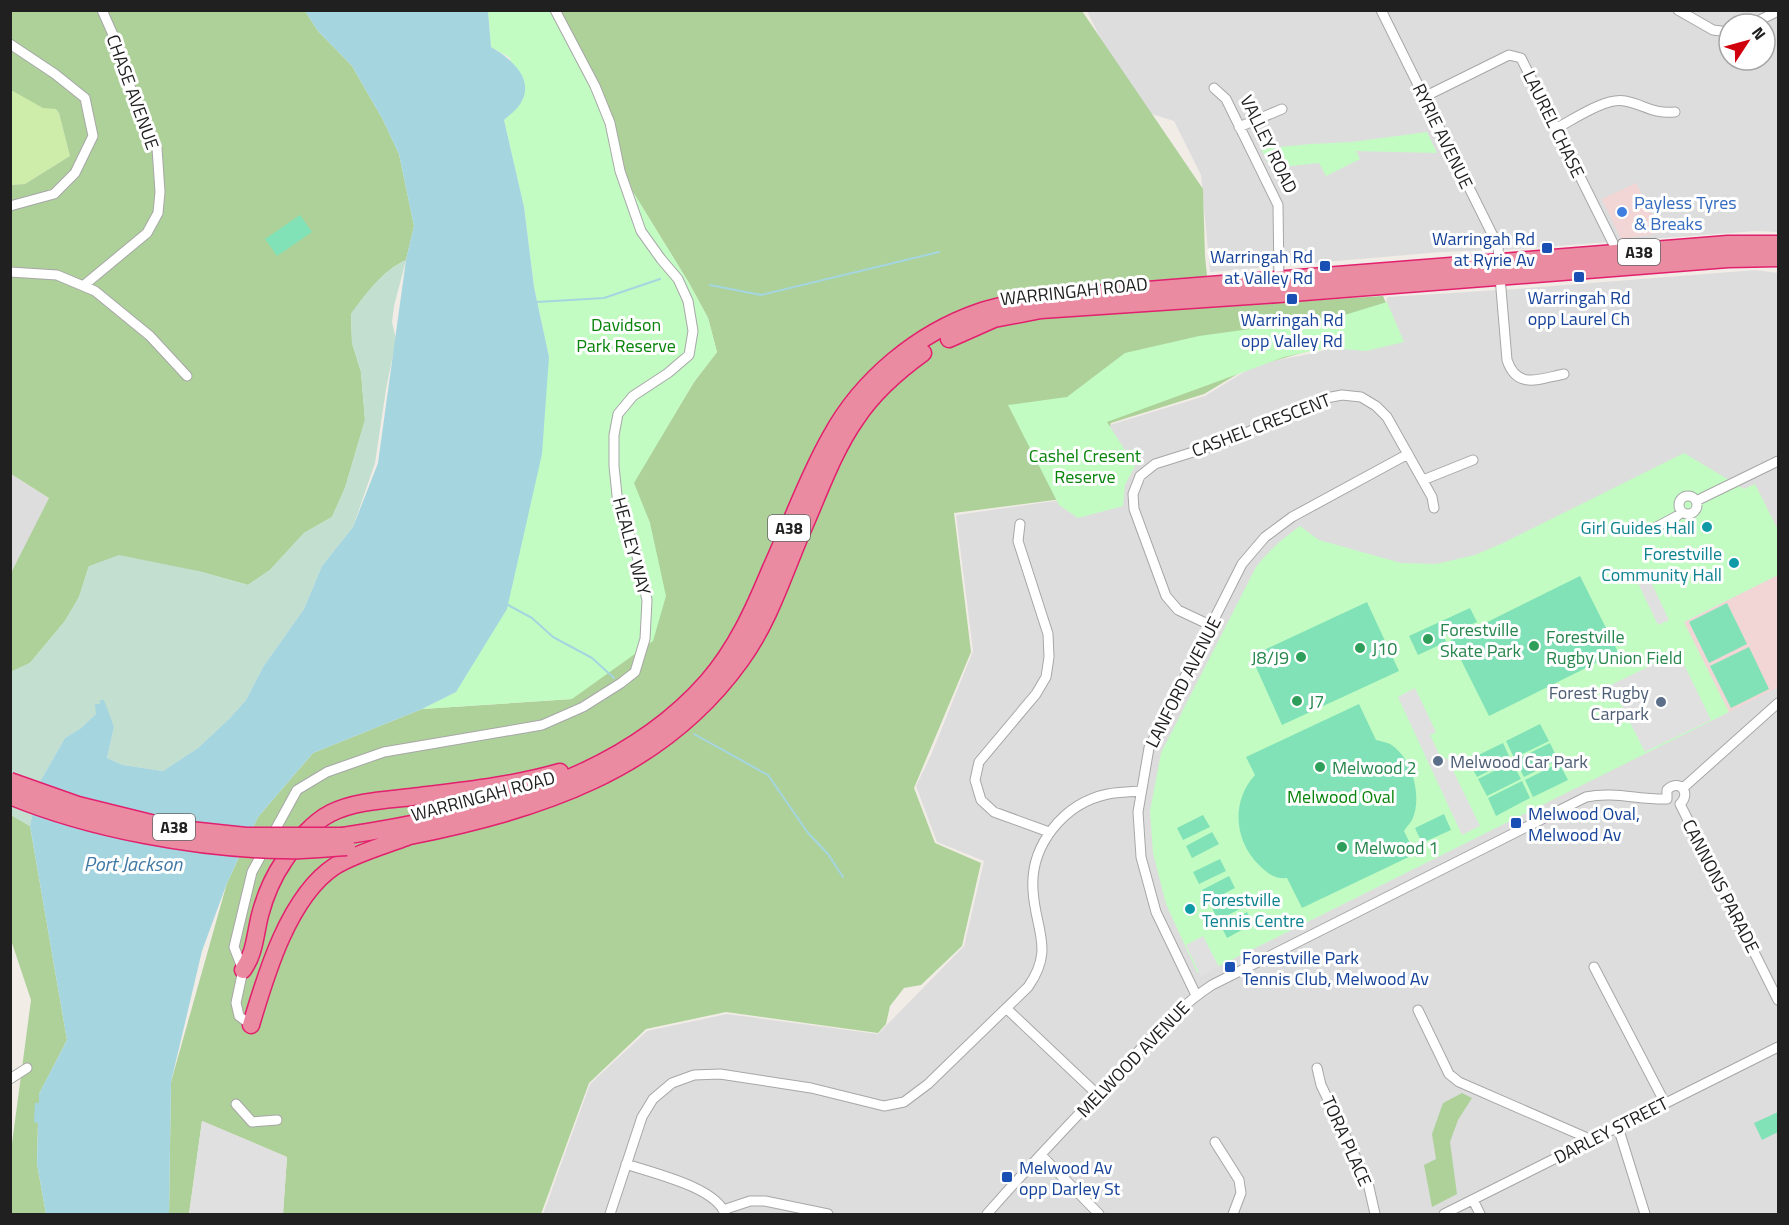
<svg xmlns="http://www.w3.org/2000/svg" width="1789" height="1225" viewBox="0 0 1789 1225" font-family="'Titillium Web',sans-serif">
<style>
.residential{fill:#dedddd;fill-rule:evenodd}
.commercial{fill:#f2d5d5}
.grass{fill:#ceecaa}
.forest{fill:#add199}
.wetland{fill:#c2dfd0}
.park{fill:#c2fcc3}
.pitch{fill:#81e2b7}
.parking{fill:#e0e0e0}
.water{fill:#a5d6e0}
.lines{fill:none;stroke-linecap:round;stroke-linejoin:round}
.stream{stroke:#a5d6e0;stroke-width:2}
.street-casing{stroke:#a7a7a7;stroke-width:11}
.highway-casing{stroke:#e2206d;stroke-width:19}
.street{stroke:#fff;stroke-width:9}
.highway{stroke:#ea8ba2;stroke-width:16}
.highway-bridge-casing{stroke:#e2206d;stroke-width:19;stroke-linecap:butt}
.highway-bridge{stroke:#ea8ba2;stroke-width:16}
.shop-dot{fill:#3f7fe0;stroke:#fff;stroke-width:2}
.transit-dot{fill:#1a4fb4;stroke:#fff;stroke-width:2}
.culture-dot{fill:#0f9aa8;stroke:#fff;stroke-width:2}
.leisure-dot{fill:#2e9e5b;stroke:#fff;stroke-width:2}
.service-dot{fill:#5c6f8a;stroke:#fff;stroke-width:2}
.labels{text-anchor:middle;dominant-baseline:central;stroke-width:6;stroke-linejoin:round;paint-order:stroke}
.shield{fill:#fff;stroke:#636363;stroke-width:1.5}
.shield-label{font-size:16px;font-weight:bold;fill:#202020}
.street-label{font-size:18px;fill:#202020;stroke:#fff}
.shop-label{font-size:18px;fill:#366cbe;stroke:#fff;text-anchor:start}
.transit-label{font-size:18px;fill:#164399;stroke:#fff;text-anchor:start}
.park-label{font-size:18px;fill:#08840b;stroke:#fff}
.culture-label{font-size:18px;fill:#0d838f;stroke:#fff;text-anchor:end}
.leisure-label{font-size:18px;fill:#27864d;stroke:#fff;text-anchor:start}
.service-label{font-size:18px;fill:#4e5e75;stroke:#fff;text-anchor:end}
.water-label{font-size:20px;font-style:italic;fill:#4278a4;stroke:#fff}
</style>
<rect width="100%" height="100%" fill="#f1ece6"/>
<path class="residential" d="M1087 11H1778V232L1756 231 1518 249 1441 252 1210 272 1201 175 1174 121 1135 109ZM1729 24H1765V60H1729Z
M1756 270 1778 273V1214H543L590 1084 647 1031 727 1014 878 1034 964 946 984 861 937 842 916 786 931 755 973 651 956 515 1068 499 1103 427 1205 396 1257 364 1309 354 1373 338 1388 297 1515 289Z
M11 474 49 498 11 575Z"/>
<path class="commercial" d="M1636 183 1661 233 1621 239 1602 199Z
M1778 575V687L1729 712 1684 622Z"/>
<path class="grass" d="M10 70 39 82 59 113 70 156 25 184 11 185Z"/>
<path class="forest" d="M11 11H305L318 31 352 66 383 120 399 154 414 226 406 260C382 271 366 294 351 314L352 343 361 372 365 420 345 488 332 517 304 533 270 570 248 585 198 571 89 566 79 597 65 621 30 663 11 672 10 575 49 498 11 474V185L25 184 70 156 59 113 56 109 43 108 11 90Z
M560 11H1082L1203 189 1205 256 1210 307 1383 296 1401 340 1319 348 1246 369 1204 394 1111 423 1085 496 954 513 971 652 914 788 935 843 981 863 962 946 921 985 904 988 890 1006 886 1024 878 1033 726 1012 646 1029 589 1083 541 1214H283L287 1157 202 1121 189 1214H169L171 1082 227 883 258 817 313 753 422 709 572 699 650 523 633 483 694 382 717 352 708 318 689 283 633 192Z
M11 815 30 826 67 1040 39 1094V1103H35L38 1123 37 1164 46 1214H10L11 1151 31 1000 11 940Z
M1462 1093 1472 1098 1458 1120 1450 1142 1457 1194 1432 1207 1424 1165 1436 1159 1432 1134 1443 1103Z"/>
<path class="wetland" d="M406 260 394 306 392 322 396 340 386 389 375 463 353 527 322 566 304 609 263 667 246 700 230 718 198 748 163 771 123 765 107 758 114 727 100 705 96 704V714L81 728 65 738 38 785 30 826 11 815 10 672 30 663 65 621 79 597 89 566 119 555 198 571 248 585 270 570 304 533 332 517 345 488 365 420 361 372 352 343 351 314C366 294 382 271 406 260Z"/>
<path class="park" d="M488 10 560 11 633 192 689 283 708 318 717 352 694 382 634 483 650 523 666 596 653 641 572 699 422 709 456 692 549 357 534 287 524 207 504 120 519 106 510 58 491 47Z
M1427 132 1437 153 1356 151 1360 159 1326 176 1319 163 1271 168 1261 149 1310 144 1352 142Z
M1387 302 1404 342 1366 351 1343 349 1316 350 1284 357 1107 422 1135 466 1125 485 1123 506 1078 518 1059 505 1008 405 1067 397 1125 353 1199 336 1338 317Z
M1684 453 1744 489 1755 484 1778 530V575L1684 622 1729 712 1203 974 1197 972 1166 904 1153 853 1150 811 1161 753 1256 567C1269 550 1283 538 1300 526L1319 540 1401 563 1436 564 1475 555 1503 543Z"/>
<path class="pitch" d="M300 215 312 232 277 256 265 239Z
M1580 576 1618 652 1489 716 1451 640Z
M1367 602 1399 671 1282 725 1251 656Z
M1727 603 1747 644 1709 663 1689 622Z
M1470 608 1477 622 1444 636 1446 642 1418 655 1409 636Z
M1749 647 1769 689 1731 708 1710 666Z
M1359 704 1376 740C1380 741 1386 742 1390 744 1412 757 1423 797 1412 820 1410 824 1406 827 1404 831L1415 854 1302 908 1287 878C1275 879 1268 874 1259 865 1234 841 1231 801 1255 775L1246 757Z
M1540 724 1549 741 1514 758 1506 741Z
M1503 743 1511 760 1477 777 1468 760Z
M1550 743 1558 760 1524 777 1515 760Z
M1512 762 1521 779 1487 796 1478 779Z
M1559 763 1568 780 1533 797 1525 780Z
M1522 781 1530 798 1496 816 1488 798Z
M1444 814 1451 830 1422 843 1415 828Z
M1203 815 1210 827 1183 840 1177 828Z
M1212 832 1219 844 1192 858 1186 846Z
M1220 859 1226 871 1199 884 1193 872Z
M1229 876 1235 888 1208 902 1202 890Z
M1238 895 1244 907 1218 920 1212 908Z
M1247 912 1253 924 1227 938 1221 926Z
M1778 1112V1132L1762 1140 1754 1123Z"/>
<path class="parking" d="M1645 569 1669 620 1658 625 1634 575Z
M1678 652 1711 720 1645 752 1611 685Z
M1415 688 1436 732 1430 735 1442 760 1447 758 1480 826 1462 835 1398 697Z
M1203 936 1219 967 1201 977 1186 945Z
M202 1121 287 1157 283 1214H189Z"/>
<path class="water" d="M305 11H488L491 47C512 59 538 81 518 107 514 112 508 116 504 120L524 207 534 287 549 357 542 454 507 609 456 692 422 709 313 753 258 817 227 883 202 951 171 1082 169 1214H46L37 1164 38 1123 34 1122 35 1103H39V1094L67 1040 30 826 38 785 65 738 81 728 96 714 95 704H100V700H104L114 727 107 758 123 765 163 771 198 748 230 718 246 700 263 667 304 609 322 566 353 527 378 463 406 260 414 226 399 154 383 120 352 66 318 31Z"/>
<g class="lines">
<path class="stream" d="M710 285 761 295 939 252
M537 302 604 298 660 279
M508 605 532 618 553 637 592 658 614 678
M694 734 768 775 808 833 828 854 843 877"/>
<g class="street-casing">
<path id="street" d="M1381 10 1498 246 1499 262
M1678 10 1713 30 1729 32
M1752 24 1778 11
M10 44 55 74 85 98 93 136 75 173 54 194 10 206
M1214 88 1226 99 1278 205 1279 279
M1424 97 1509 55 1521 58 1618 253
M1239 127 1282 109
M1557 128C1574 119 1606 97 1625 101 1645 105 1652 114 1675 112
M10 272 57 275 95 291 150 336 187 376
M1500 277 1507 360C1517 390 1539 379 1564 374
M83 286 147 233 158 213 160 192 157 148 129 84 118 46 102 10
M1423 480 1473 460
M1679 505a9 9 0 1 1 18 0a9 9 0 1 1-18 0Z
M1696 501 1778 461
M1020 524 1018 541 1048 634 1049 657 1046 677 1036 694 979 762 975 780 981 800 994 812 1049 832
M1651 530 1677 516 1682 512
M1212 626 1178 610 1166 596 1134 509 1133 494 1140 476 1155 464 1228 441 1321 399 1342 395 1361 397 1376 406 1387 417 1432 497 1434 508
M1683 788 1778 703
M1667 799V790C1679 778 1692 793 1680 804
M1680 804 1778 1000
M1594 967 1665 1103
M1196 995 1156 912 1141 857 1138 812 1149 748 1242 564 1265 537 1292 517 1408 454
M1006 1008 1097 1094
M1418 1010 1449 1074 1459 1082 1592 1140
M251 1025 239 1016 236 1003 243 970 234 947 252 872 297 790 327 772 384 752 542 725 583 707 621 683 635 672 645 639 647 600 637 556 618 505 614 466V435L618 414 633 396 668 373 689 355 693 331 688 301 678 279 661 259 641 231 620 171 610 123 595 86 555 10
M1317 1068 1321 1085 1368 1183 1375 1214
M10 1079 27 1068
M236 1104 252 1122 277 1120
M1618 1127 1645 1214
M1215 1142 1239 1180 1241 1193 1233 1214
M1041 1155 1099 1214
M626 1164C652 1173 716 1187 725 1214
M1473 1200 1480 1214
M723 1210 750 1201H765L828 1214
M610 1214 642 1117 653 1099 672 1083 694 1075 720 1074 811 1088 884 1106 904 1102 928 1084 1028 987C1055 949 1035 930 1033 890 1030 845 1064 803 1108 794 1119 792 1130 792 1140 791
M987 1214C1028 1167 1072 1121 1115 1076 1146 1044 1175 1009 1212 985L1586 797C1614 791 1639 800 1667 799
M1444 1214 1778 1047"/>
</g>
<g class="highway-casing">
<path id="highway" d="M949 339 994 319 1041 310 1279 294 1728 259 1778 258
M343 836C472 816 617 784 707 682 736 649 754 609 771 568 791 524 807 478 831 436 862 379 918 333 979 312 997 306 1015 303 1034 299L1728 244H1778
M410 836C538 810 661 772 741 660 769 622 784 573 803 529 819 493 833 452 856 419 873 393 898 371 923 353
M243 970C255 953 255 935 260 915 265 896 273 877 284 861 295 843 313 822 331 813 355 801 386 800 412 797 461 791 511 786 560 772
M251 1025C266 974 289 896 335 866 357 853 383 846 407 837"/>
</g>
<use href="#street" class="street"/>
<use href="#highway" class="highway"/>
<g class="highway-bridge-casing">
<path id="highway-bridge" d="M10 781 78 805 159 825
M10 796C90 829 197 849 283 850 304 851 326 848 347 847
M190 830 246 836H343"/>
</g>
<use href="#highway-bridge" class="highway-bridge"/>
</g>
<circle class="shop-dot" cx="1622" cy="212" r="6"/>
<g class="transit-dot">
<rect x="1541" y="242" width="12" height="12" rx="3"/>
<rect x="1319" y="260" width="12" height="12" rx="3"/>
<rect x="1573" y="271" width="12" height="12" rx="3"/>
<rect x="1286" y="293" width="12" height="12" rx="3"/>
<rect x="1510" y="817" width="12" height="12" rx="3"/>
<rect x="1224" y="961" width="12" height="12" rx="3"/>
<rect x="1001" y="1171" width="12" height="12" rx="3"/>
</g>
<g class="culture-dot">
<circle cx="1707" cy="527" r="6"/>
<circle cx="1734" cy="563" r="6"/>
<circle cx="1190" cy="909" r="6"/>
</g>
<g class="leisure-dot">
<circle cx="1428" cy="639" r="6"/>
<circle cx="1534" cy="646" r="6"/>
<circle cx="1360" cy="648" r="6"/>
<circle cx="1301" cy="657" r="6"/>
<circle cx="1297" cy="701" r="6"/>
<circle cx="1320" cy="767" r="6"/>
<circle cx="1342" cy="847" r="6"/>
</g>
<g class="service-dot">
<circle cx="1661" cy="702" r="6"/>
<circle cx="1438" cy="761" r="6"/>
</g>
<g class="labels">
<g class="shield">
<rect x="1618" y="239" width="42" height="26" rx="4.5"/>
<rect x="768" y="515" width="42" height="26" rx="4.5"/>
<rect x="153" y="814" width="42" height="26" rx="4.5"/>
</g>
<g class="shield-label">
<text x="1639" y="252">A38</text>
<text x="789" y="528">A38</text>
<text x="174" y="827">A38</text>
</g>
<g class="street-label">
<text transform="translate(133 92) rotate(70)">CHASE AVENUE</text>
<text transform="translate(1554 124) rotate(64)">LAUREL CHASE</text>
<text transform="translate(1443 136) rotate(64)">RYRIE AVENUE</text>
<text transform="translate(1269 144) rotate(64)">VALLEY ROAD</text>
<text transform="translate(1074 291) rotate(-6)">WARRINGAH ROAD</text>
<text transform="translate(1261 425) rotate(-21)">CASHEL CRESCENT</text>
<text transform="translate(632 546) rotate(75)">HEALEY WAY</text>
<text transform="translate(1183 682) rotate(-63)">LANFORD AVENUE</text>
<text transform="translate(483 796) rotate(-15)">WARRINGAH ROAD</text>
<text transform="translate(1721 886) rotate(63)">CANNONS PARADE</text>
<text transform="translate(1133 1059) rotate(-46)">MELWOOD AVENUE</text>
<text transform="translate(1611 1130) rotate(-27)">DARLEY STREET</text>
<text transform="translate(1347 1141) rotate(66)">TORA PLACE</text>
</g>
<g class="shop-label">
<text x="1634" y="202">Payless Tyres<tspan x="1634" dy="21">&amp; Breaks</tspan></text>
</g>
<g class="transit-label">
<text x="1535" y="238" text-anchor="end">Warringah Rd<tspan x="1535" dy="21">at Ryrie Av</tspan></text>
<text x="1313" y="256" text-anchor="end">Warringah Rd<tspan x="1313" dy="21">at Valley Rd</tspan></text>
<text x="1579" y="297" text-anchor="middle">Warringah Rd<tspan x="1579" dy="21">opp Laurel Ch</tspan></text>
<text x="1292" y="319" text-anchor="middle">Warringah Rd<tspan x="1292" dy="21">opp Valley Rd</tspan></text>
<text x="1528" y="813">Melwood Oval,<tspan x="1528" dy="21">Melwood Av</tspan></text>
<text x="1242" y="957">Forestville Park<tspan x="1242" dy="21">Tennis Club, Melwood Av</tspan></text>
<text x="1019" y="1167">Melwood Av<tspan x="1019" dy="21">opp Darley St</tspan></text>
</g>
<g class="park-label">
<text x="626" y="324">Davidson<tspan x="626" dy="21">Park Reserve</tspan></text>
<text x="1085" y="455">Cashel Cresent<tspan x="1085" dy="21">Reserve</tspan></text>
<text x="1341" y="796">Melwood Oval</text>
</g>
<g class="culture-label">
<text x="1695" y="527">Girl Guides Hall</text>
<text x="1722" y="553">Forestville<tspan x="1722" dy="21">Community Hall</tspan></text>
<text x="1202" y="899" text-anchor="start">Forestville<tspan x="1202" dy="21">Tennis Centre</tspan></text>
</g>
<g class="leisure-label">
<text x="1440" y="629">Forestville<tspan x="1440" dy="21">Skate Park</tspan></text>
<text x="1546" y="636">Forestville<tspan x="1546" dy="21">Rugby Union Field</tspan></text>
<text x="1372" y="648">J10</text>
<text x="1289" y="657" text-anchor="end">J8/J9</text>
<text x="1309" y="701">J7</text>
<text x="1332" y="767">Melwood 2</text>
<text x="1354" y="847">Melwood 1</text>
</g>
<g class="service-label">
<text x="1649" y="692">Forest Rugby<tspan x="1649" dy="21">Carpark</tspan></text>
<text x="1450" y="761" text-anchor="start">Melwood Car Park</text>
</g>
<g class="water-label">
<text x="133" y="863">Port Jackson</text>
</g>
</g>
<rect width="1789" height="1225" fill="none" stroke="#202020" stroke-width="24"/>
<g transform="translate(1747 42) rotate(54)"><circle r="28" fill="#ffffff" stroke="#a6a6a6" stroke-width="1.5"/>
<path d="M0-4.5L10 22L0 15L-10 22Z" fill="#cf000b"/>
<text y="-9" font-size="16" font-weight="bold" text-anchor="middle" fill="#202020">N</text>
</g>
</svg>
